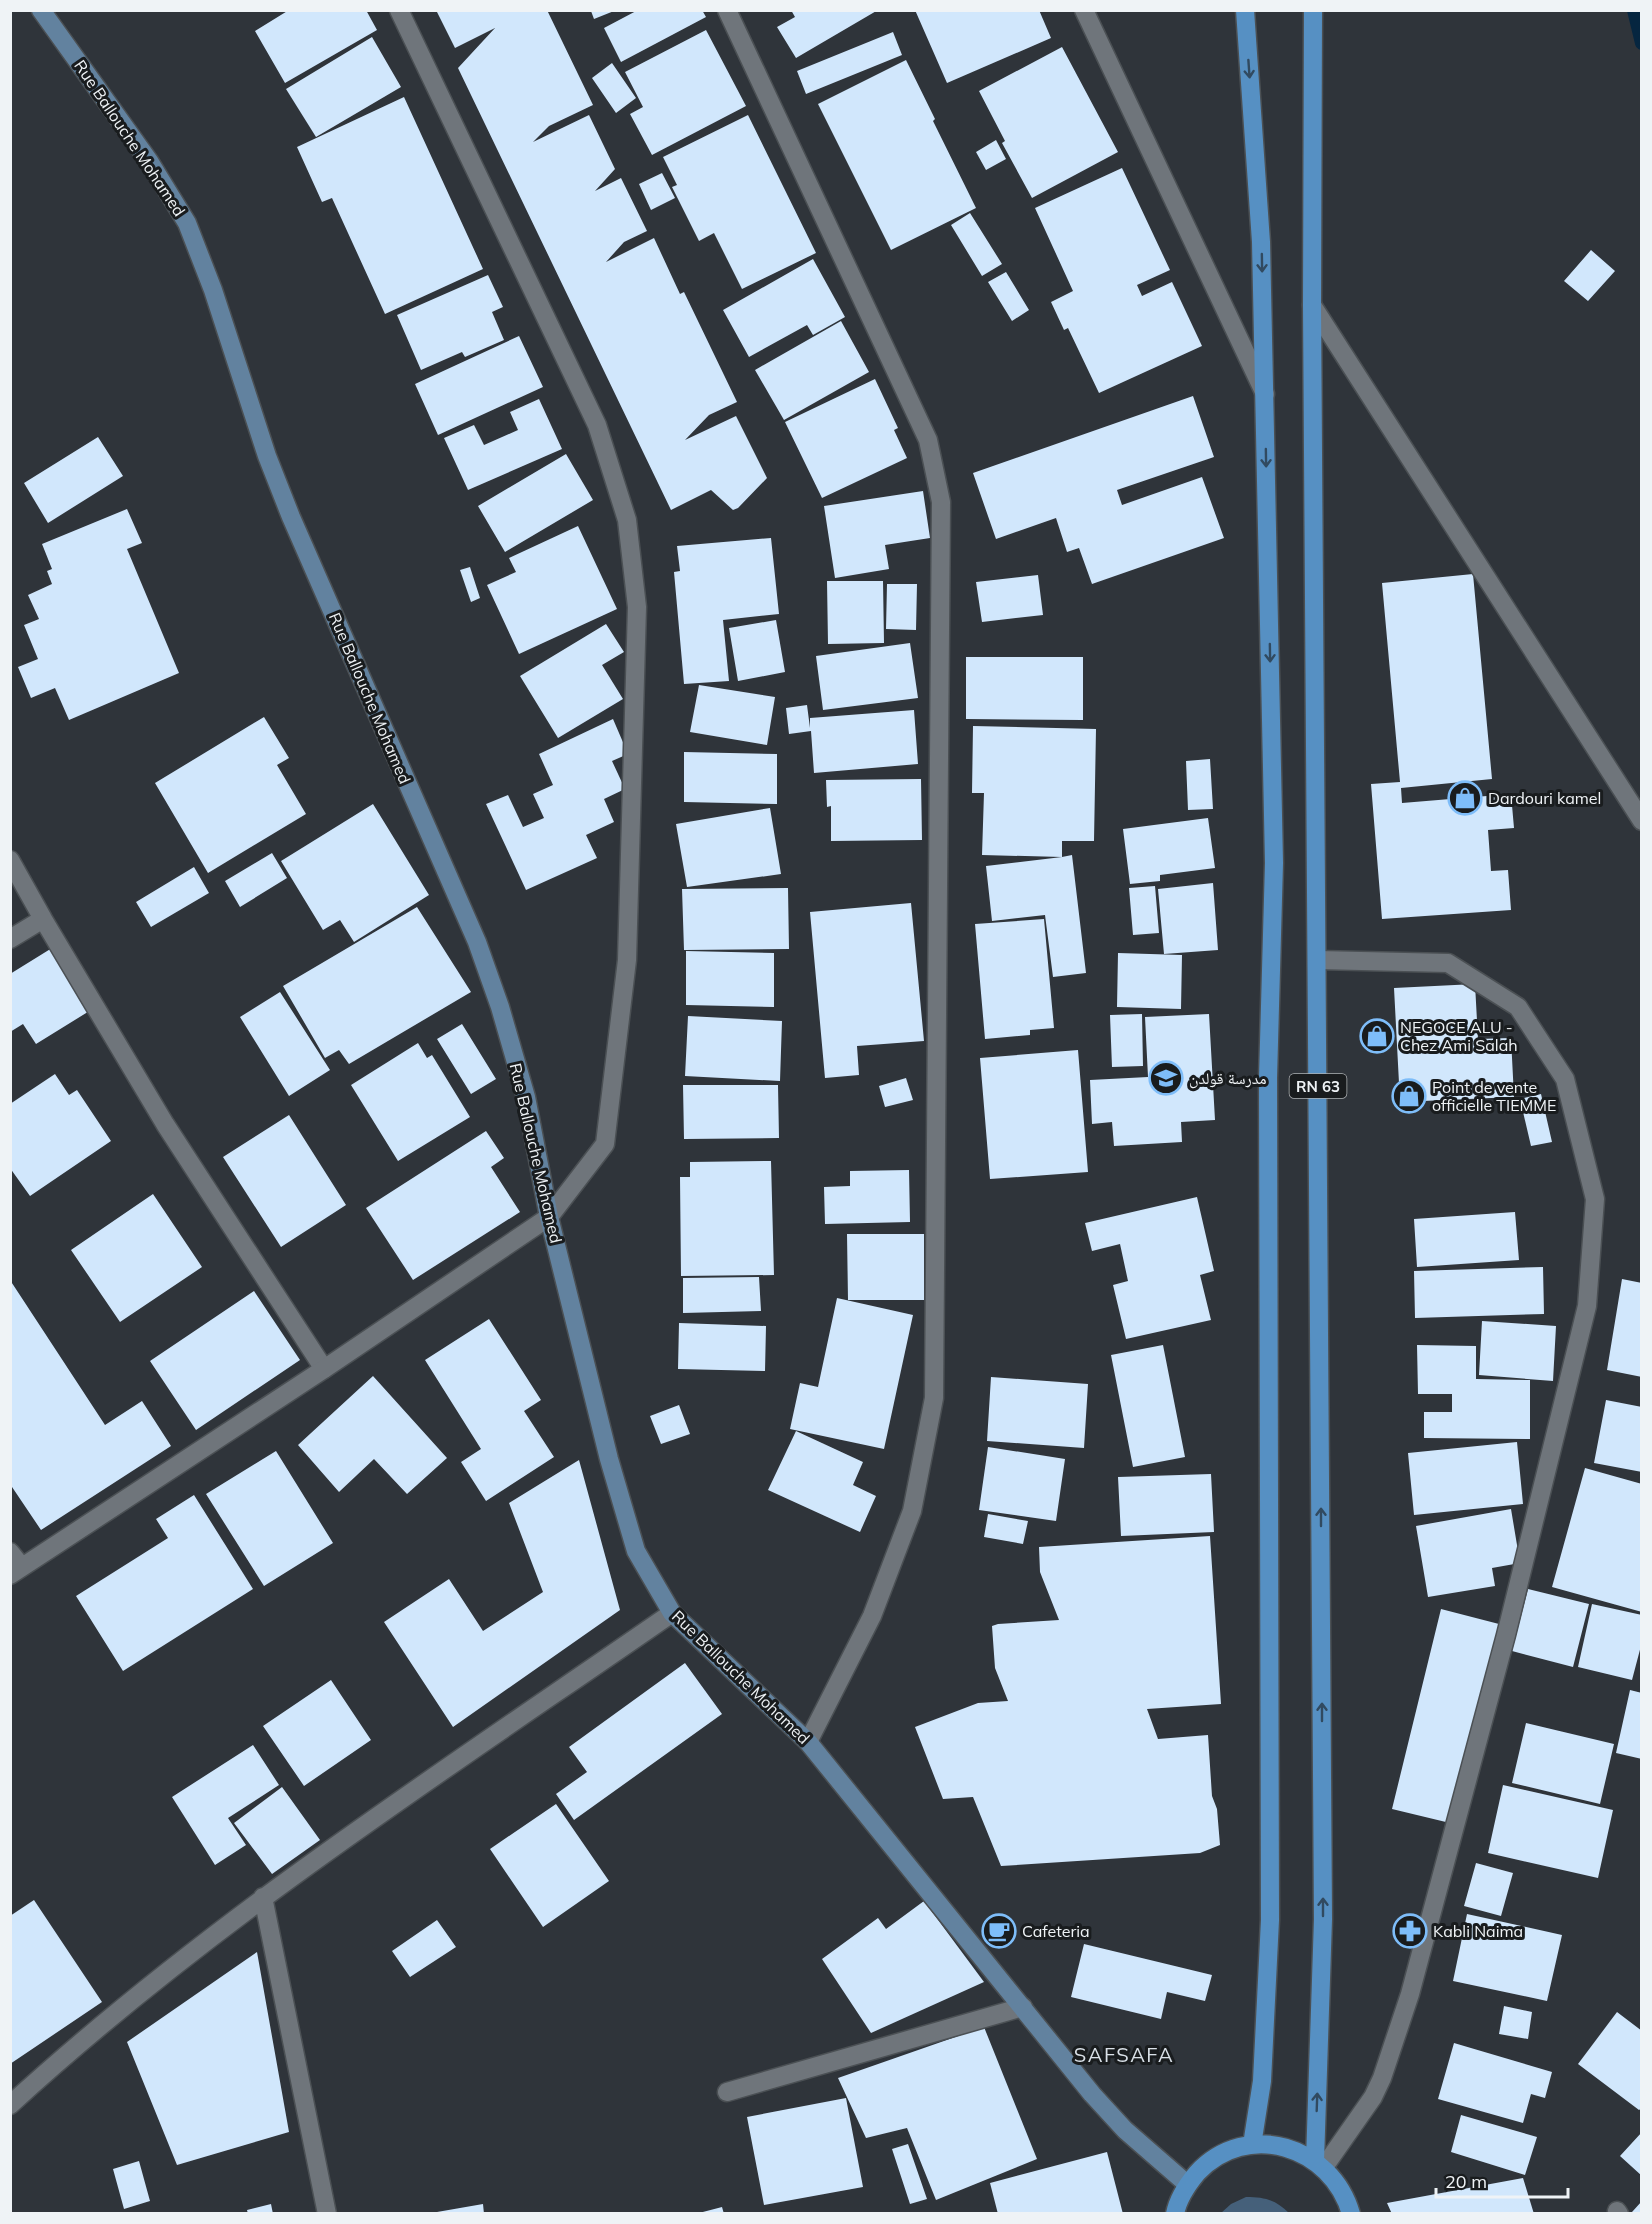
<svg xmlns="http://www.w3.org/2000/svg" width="1652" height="2224" viewBox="0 0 1652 2224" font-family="Mulish,'Noto Naskh Arabic',sans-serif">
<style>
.green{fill:#45607a}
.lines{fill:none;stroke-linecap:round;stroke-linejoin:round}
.stream{stroke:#062640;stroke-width:14}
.building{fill:#d1e7fc}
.lane-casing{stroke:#4b5054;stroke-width:21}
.street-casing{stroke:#4b5054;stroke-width:21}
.secondary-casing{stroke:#4b5054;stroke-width:21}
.primary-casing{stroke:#4b5054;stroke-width:21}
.lane{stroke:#6f757b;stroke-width:18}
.street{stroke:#6f757b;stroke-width:18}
.secondary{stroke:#62829f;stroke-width:18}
.primary{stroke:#5690c3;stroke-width:18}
.oneway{stroke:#314a60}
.labels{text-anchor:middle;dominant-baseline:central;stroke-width:6;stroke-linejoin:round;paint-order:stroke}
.shield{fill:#191c1e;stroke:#afb2b5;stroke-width:1.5}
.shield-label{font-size:15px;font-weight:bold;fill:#eff3f6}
.street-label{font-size:16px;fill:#eff3f6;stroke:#191c1e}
.poi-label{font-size:16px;fill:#eff3f6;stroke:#191c1e;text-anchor:start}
.quarter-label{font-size:20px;letter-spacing:1.5px;fill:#dae1e8;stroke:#191c1e}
</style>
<rect width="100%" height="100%" fill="#2f343a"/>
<path class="green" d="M1246 2197C1265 2197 1276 2200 1289 2213H1221L1231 2204Z"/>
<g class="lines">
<path class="stream" d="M1634 10 1642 43"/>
</g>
<path class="building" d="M289 10H366L377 30 285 83 255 31Z
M436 10H547L593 105 549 126 533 142 589 115 615 169 595 191 621 178 647 231 624 242 606 262 654 238 680 294 684 292 737 402 709 415 685 440 736 416 767 478 738 508 733 510 711 490 671 510 458 68 495 28 455 48Z
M638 10H702L706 17 621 62 604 28Z
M791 10H878L796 58 777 27 795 17Z
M915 10H1039L1051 38 947 83Z
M591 11H614L594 19Z
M706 30 746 106 652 155 630 114 643 107 625 72Z
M893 32 902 55 806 94 797 71Z
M372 37 401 87 316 137 286 89Z
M1062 47 1118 152 1032 198 1002 143 1005 141 979 91Z
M906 60 935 119 933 121 976 208 891 250 818 104Z
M612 63 636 98 616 113 592 78Z
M404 97 483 269 385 314 332 198 322 202 297 147Z
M748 115 816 253 742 289 714 233 699 241 672 187 677 185 663 157Z
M996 140 1006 159 986 170 976 152Z
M1122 168 1170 270 1137 285 1142 296 1172 282 1202 346 1099 393 1068 328 1064 330 1051 302 1073 291 1035 208Z
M662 173 675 198 651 210 639 184Z
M970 213 1002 264 982 276 951 225Z
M1591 250 1615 271 1588 301 1564 281Z
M813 259 845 317 813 335 807 325 749 357 723 310Z
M1006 272 1029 310 1012 321 988 282Z
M488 275 503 307 492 312 504 340 465 357 462 352 421 370 397 315Z
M841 321 869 372 784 420 755 370Z
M519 336 543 387 438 435 415 384Z
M875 379 898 428 894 430 907 458 822 498 785 422Z
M1193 396 1214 457 1117 490 1122 505 1202 477 1224 538 1092 584 1079 548 1067 552 1056 518 996 539 973 473Z
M539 399 562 449 468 490 444 438 474 425 484 445 518 430 510 412Z
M98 437 123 476 48 523 24 483Z
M566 454 593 500 505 552 478 506Z
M923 491 930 538 885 545 889 569 835 578 824 506Z
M127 509 142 543 127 549 179 673 69 720 55 688 31 698 18 667 38 659 24 625 39 619 28 595 52 584 47 571 52 569 42 544Z
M578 526 617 609 519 654 487 585 516 572 509 558Z
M771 538 779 614 723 620 729 681 684 684 674 572 680 571 677 546Z
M470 567 480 598 471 602 460 570Z
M1473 574 1492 779 1401 788 1402 803 1511 794 1514 828 1488 830 1491 871 1508 870 1511 910 1382 919 1371 784 1400 782 1382 583Z
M1038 575 1043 615 982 622 976 582Z
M827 581H883L884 643 828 644Z
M887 584H917L916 630 886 629Z
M776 620 785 672 738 681 729 628Z
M606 624 624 652 602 665 623 699 558 738 520 676Z
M910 643 918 698 823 710 816 656Z
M966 657H1083V720L966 719Z
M699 685 775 697 767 745 690 732Z
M807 705 810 728V718L914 710 918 764 814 773 811 731 789 734 786 708Z
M264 717 289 758 277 765 306 814 208 873 155 783Z
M613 719 628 754 612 761 625 789 604 799 614 822 586 835 597 858 526 890 486 804 508 795 523 827 544 818 533 794 553 785 539 754Z
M973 726 1096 729 1094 841H1062V857L1072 855 1086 973 1053 977 1045 915 992 921 986 866 1062 857 982 855 984 793H972Z
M684 752 777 754V804L684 802Z
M1210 759 1213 809 1188 810 1186 761Z
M921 779 922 840 831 841V806L827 807 826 780Z
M373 804 429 895 354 942 340 920 323 930 281 861Z
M770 808 781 874 687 887 676 824Z
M1208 818 1215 868 1160 875V881L1130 884 1123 829Z
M272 853 287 878 240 907 225 881Z
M194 867 209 893 151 927 136 902Z
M1213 883 1218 950 1164 954 1158 889Z
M1155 886 1159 933 1133 935 1129 888Z
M788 888 789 949 684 950 682 889Z
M911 903 924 1041 857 1046 859 1075 825 1078 810 912Z
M417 907 471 992 349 1064 339 1050 325 1058 283 986Z
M1044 919 1054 1028 1030 1030V1035L985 1039 975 924Z
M52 948 91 1010 36 1044 23 1024 10 1032V974Z
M686 951 774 953V1007L686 1005Z
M1118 953 1182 955 1181 1009 1117 1007Z
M1475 984 1478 1039 1511 1038 1514 1097 1400 1102 1394 988Z
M280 992 330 1070 289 1096 240 1017Z
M1142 1014 1143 1066 1112 1067 1110 1015Z
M1209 1014 1215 1120 1181 1122 1182 1142 1114 1146 1112 1122 1092 1124 1090 1080 1148 1077 1145 1017Z
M688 1016 782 1021 780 1081 685 1076Z
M462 1024 496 1079 471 1094 437 1039Z
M418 1043 427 1058 432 1055 470 1117 398 1161 351 1085Z
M1078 1050 1088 1172 990 1179 980 1058Z
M55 1074 69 1095 77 1090 111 1141 30 1196 10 1168V1104Z
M906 1078 913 1100 885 1107 879 1086Z
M683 1085H778L779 1138 684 1139Z
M1541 1094 1552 1142 1531 1146 1520 1099Z
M289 1115 346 1205 281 1247 223 1157Z
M486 1131 504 1158 491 1167 520 1212 413 1280 366 1208Z
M771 1161 774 1275 681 1276 680 1177H690V1162Z
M909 1170 910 1222 825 1224 824 1187 850 1186V1171Z
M153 1194 202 1267 120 1322 71 1250Z
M1197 1197 1214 1271 1200 1275 1211 1320 1126 1339 1113 1285 1128 1281 1120 1244 1092 1251 1085 1223Z
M1515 1212 1519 1260 1417 1267 1414 1219Z
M847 1234H924V1300H848Z
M1543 1267 1544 1314 1415 1318 1414 1271Z
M759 1277 761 1311 683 1313V1278Z
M1622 1279 1642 1283V1377L1607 1370Z
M10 1280 105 1425 142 1401 171 1446 41 1530 10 1484Z
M254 1291 300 1360 196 1430 150 1361Z
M837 1298 913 1315 884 1449 790 1429 800 1383 818 1387Z
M489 1319 541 1400 524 1411 554 1457 486 1501 461 1462 481 1449 425 1360Z
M1482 1321 1556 1326 1553 1381 1479 1375Z
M679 1323 766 1326 765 1371 678 1369Z
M1163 1345 1185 1457 1133 1467 1111 1355Z
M1417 1345 1476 1346V1379L1530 1380V1439L1424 1438V1412H1452V1394H1418Z
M373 1376 447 1458 407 1494 374 1459 339 1492 298 1445Z
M991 1377 1088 1384 1084 1448 987 1441Z
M1606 1400 1642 1407V1472L1594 1463Z
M679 1405 690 1434 661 1444 650 1416Z
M796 1431 863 1462 853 1485 876 1496 860 1532 768 1490Z
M1517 1442 1523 1504 1414 1515 1408 1453Z
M988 1447 1065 1459 1056 1521 979 1510Z
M276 1451 333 1543 264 1586 206 1494Z
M579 1460 620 1610 453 1727 384 1622 449 1579 483 1631 543 1592 509 1503Z
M1585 1468 1642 1484V1612L1552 1587Z
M1211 1474 1214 1532 1121 1536 1118 1477Z
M194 1495 253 1589 123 1671 76 1596 168 1538 156 1519Z
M1511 1509 1520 1563 1492 1568 1495 1586 1428 1597 1416 1526Z
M988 1514 1028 1521 1023 1544 984 1537Z
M1210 1536 1221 1704 1147 1709 1158 1739 1208 1735 1212 1796 1217 1809 1220 1845 1200 1853 1001 1866 973 1797 943 1799 915 1727 978 1703 1008 1701 995 1668 992 1626 998 1624 1059 1620 1040 1572 1039 1547Z
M1528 1589 1589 1604 1573 1667 1512 1651Z
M1592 1604 1642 1615V1642L1632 1680 1578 1667Z
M1441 1609 1499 1624 1450 1823 1392 1809Z
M685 1663 722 1714 574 1820 556 1794 587 1772 569 1747Z
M331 1680 371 1740 304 1786 263 1726Z
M1630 1690 1642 1693V1759L1616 1753Z
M1526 1723 1614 1744 1600 1804 1512 1783Z
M253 1745 279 1785 228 1818 246 1845 215 1865 172 1797Z
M1503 1785 1613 1810 1598 1878 1488 1853Z
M282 1787 320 1840 272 1874 234 1823Z
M556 1804 609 1881 543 1927 490 1849Z
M1476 1863 1513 1873 1501 1916 1464 1906Z
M34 1900 102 2002 10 2064V1916Z
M924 1901 984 1982 871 2033 822 1959 878 1918 886 1929Z
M1467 1914 1562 1935 1547 2001 1453 1981Z
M437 1920 456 1947 410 1977 392 1951Z
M1084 1944 1212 1975 1205 2001 1167 1992 1161 2019 1071 1997Z
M257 1952 289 2132 177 2165 127 2042Z
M1504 2006 1532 2012 1528 2039 1499 2034Z
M1617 2012 1642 2031V2108L1639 2110 1578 2064Z
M984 2027 1037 2159 936 2200 907 2128 866 2138 838 2078Z
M1454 2043 1552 2072 1545 2098 1531 2094 1523 2123 1438 2099Z
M846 2098 863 2187 764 2205 747 2117Z
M1461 2115 1537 2137 1525 2175 1451 2152Z
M1642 2132V2176L1620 2156Z
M908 2144 927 2199 910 2204 892 2149Z
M1107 2152 1123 2214H998L990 2183Z
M139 2161 150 2201 124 2209 113 2169Z
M1523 2178 1534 2214H1392L1387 2203Z
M1642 2201V2214H1634L1632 2212Z
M271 2204 273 2214H248L247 2210Z
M483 2204 484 2214H437V2212Z
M722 2207 724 2214H699V2213Z"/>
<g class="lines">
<g class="lane-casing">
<path id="lane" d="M10 860 43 919 165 1124 324 1369
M10 939 43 919
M727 2092 1023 2007"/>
</g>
<g class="street-casing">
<path id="street" d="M727 10 928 440 941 502 934 1398 912 1511 872 1616 808 1742
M1084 10 1265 394
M1312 305 1642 821
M1318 960 1448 963 1518 1007 1565 1079 1595 1199 1587 1306 1506 1635 1410 1994 1382 2078 1373 2097 1324 2167
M10 1552 22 1567
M10 1575 324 1369 549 1217 605 1144 627 960 637 607 627 520 597 425 399 10
M263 1897 327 2214
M10 2105C213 1919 447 1769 672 1613
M1617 2211 1619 2214"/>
</g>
<g class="secondary-casing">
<path id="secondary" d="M41 10 149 161 187 223 213 290 267 456 291 517 477 942 500 1007 526 1097 549 1217 609 1459 636 1551 672 1613 808 1742 1092 2094 1125 2130 1187 2184"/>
</g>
<g class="primary-casing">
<path id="primary" d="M1245 10 1261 242 1274 863 1268 1078 1270 1920 1262 2081 1252 2145
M1313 10 1312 305 1323 1919 1315 2161
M1175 2214C1178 2198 1187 2185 1197 2173 1247 2119 1332 2146 1351 2214"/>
</g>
<use href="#lane" class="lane"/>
<use href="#street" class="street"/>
<use href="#secondary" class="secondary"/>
<use href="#primary" class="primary"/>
</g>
<defs><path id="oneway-shaft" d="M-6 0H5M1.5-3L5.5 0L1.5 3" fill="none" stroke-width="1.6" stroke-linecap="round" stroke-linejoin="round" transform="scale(1.5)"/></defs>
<g class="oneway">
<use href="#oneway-shaft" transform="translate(1249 69) rotate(86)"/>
<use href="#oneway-shaft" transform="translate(1262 263) rotate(89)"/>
<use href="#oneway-shaft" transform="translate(1266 458) rotate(89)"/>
<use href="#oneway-shaft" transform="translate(1270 653) rotate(89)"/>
<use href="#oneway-shaft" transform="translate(1321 1517) rotate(-90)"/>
<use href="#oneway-shaft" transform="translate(1322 1712) rotate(-90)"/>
<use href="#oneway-shaft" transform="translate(1323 1907) rotate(-90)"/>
<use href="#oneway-shaft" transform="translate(1317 2102) rotate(-88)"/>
</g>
<defs>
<g id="shop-ring" transform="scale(1.725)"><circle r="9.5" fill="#191c1e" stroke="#7ebdf9" stroke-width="1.5"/><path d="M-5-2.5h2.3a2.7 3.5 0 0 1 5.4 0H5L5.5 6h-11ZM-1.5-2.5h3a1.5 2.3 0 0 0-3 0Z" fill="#7ebdf9"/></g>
<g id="school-ring" transform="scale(1.725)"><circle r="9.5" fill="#191c1e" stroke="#7ebdf9" stroke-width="1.5"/><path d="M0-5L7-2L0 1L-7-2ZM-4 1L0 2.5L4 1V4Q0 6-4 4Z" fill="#7ebdf9"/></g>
<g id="cafe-ring" transform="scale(1.725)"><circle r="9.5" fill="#191c1e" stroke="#7ebdf9" stroke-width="1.5"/><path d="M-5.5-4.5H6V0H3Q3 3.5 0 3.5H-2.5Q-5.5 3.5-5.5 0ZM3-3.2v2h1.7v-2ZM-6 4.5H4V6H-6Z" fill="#7ebdf9"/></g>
<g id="pharmacy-ring" transform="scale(1.725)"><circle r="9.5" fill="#191c1e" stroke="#7ebdf9" stroke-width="1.5"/><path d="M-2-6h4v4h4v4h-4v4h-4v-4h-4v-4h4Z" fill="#7ebdf9"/></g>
</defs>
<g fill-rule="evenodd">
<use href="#shop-ring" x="1465" y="798"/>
<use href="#shop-ring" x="1377" y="1036"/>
<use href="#school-ring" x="1166" y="1078"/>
<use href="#shop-ring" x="1409" y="1096"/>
<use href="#cafe-ring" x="999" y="1931"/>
<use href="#pharmacy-ring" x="1410" y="1931"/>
</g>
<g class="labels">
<rect class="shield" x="1289.5" y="1074" width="57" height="24" rx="4.5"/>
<g class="shield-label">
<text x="1318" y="1086">RN 63</text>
</g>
<g class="street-label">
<text transform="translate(130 138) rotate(56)">Rue Ballouche Mohamed</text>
<text transform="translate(370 698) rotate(67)">Rue Ballouche Mohamed</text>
<text transform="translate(536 1153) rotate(77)">Rue Ballouche Mohamed</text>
<text transform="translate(741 1677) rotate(44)">Rue Ballouche Mohamed</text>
</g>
<g class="poi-label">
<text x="1488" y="798">Dardouri kamel</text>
<text x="1400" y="1027">NEGOCE ALU -<tspan x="1400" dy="18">Chez Ami Salah</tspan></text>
<text x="1189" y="1078">مدرسة قولدن</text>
<text x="1432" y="1087">Point de vente<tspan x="1432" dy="18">officielle TIEMME</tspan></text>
<text x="1022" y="1931">Cafeteria</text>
<text x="1433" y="1931">Kabli Naima</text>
</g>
<g class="quarter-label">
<text x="1124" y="2054">SAFSAFA</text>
</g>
</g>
<rect width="1652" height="2224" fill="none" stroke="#eff3f6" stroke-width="24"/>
<path d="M1436 2188v9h132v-9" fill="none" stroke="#eff3f6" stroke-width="3"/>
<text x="1445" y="2188" font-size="18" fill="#eff3f6" stroke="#191c1e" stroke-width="4.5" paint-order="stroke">20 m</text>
</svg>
